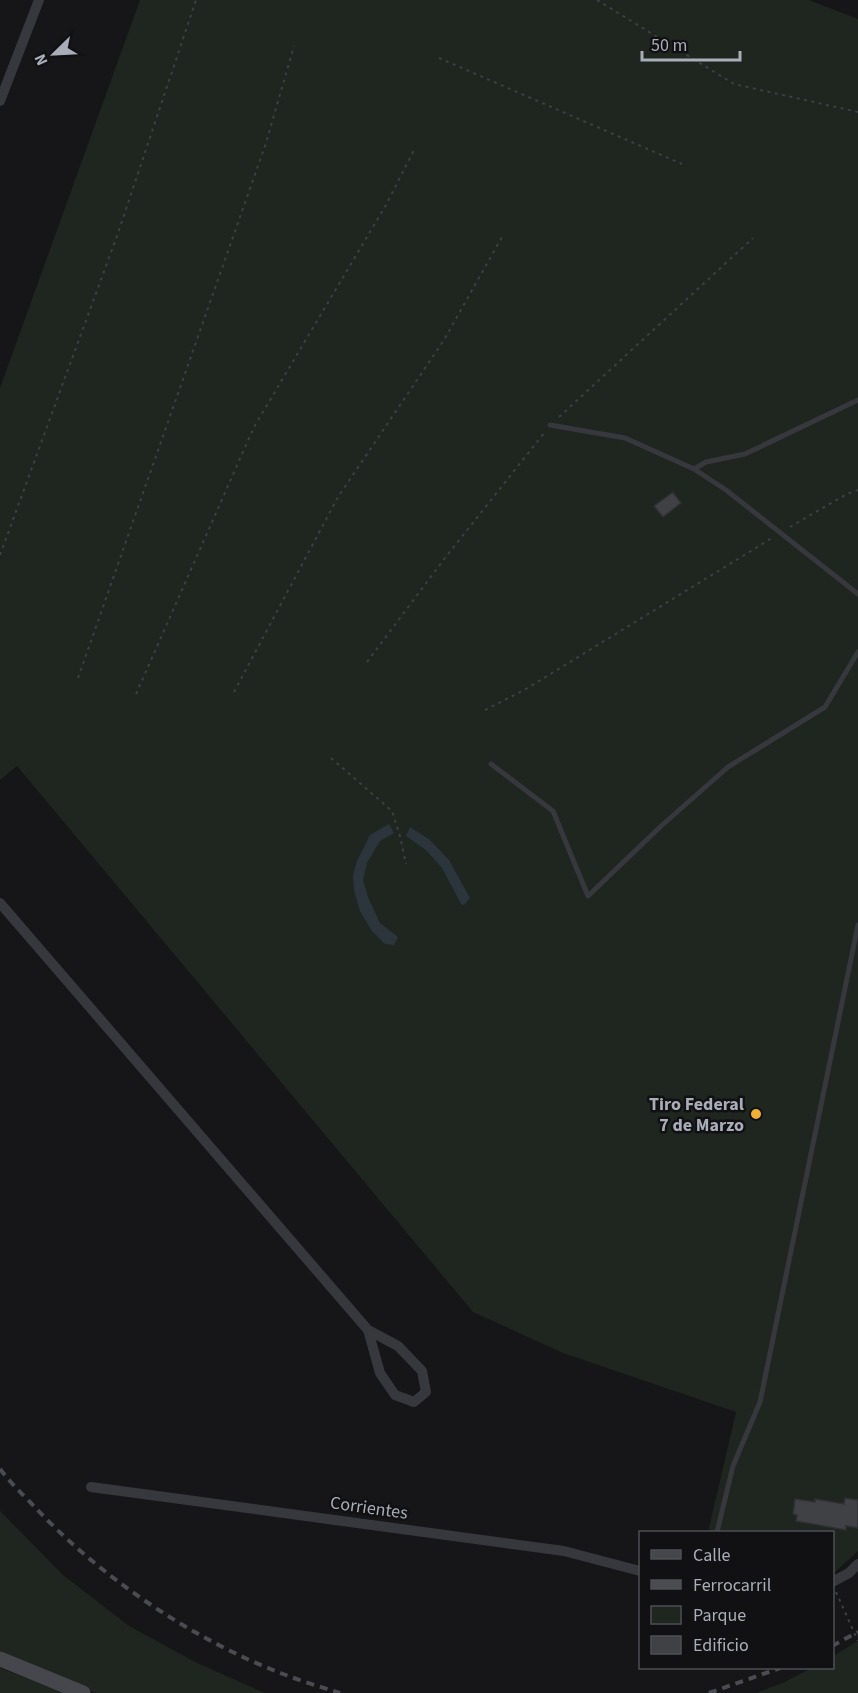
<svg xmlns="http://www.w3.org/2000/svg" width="858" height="1693" viewBox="0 0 858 1693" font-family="'Source Sans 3',sans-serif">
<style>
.green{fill:#1e261f}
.water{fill:#2c353c}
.building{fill:#404145;stroke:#303034;stroke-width:1.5}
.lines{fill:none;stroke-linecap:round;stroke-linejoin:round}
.path{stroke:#3d3f44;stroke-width:2;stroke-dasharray:3 4.5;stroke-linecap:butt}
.service{stroke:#37383d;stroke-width:5}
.minor{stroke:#37383d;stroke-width:10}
.secondary{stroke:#45474d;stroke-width:15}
.rail{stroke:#4a4c52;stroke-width:4;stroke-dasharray:8 6;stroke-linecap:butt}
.poi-dot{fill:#f2b134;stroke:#111113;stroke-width:2}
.labels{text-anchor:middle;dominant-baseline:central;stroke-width:5;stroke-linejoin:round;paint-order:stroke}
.poi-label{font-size:18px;font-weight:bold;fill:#a8adb8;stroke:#111113;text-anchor:end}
.street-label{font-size:18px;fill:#a8adb8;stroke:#111113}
</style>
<rect width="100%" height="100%" fill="#161618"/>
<path class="green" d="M140 0H809L858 19V1551L833 1574 832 1532H708L736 1412 563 1353 473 1312 17 766 0 780V388Z
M0 1511 63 1575 129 1626 197 1663 265 1693H96L0 1653Z
M858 1641V1693H756L785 1682 811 1668H832L833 1656Z
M0 1668 65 1693H0Z"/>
<path class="water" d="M389 824 394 833 380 841 367 863 363 880 368 897 380 923 398 937 394 945 385 944 372 931 360 911 354 891 353 875 357 861 370 835Z
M410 827 430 840 449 860 470 898 464 905 461 904 442 868 426 850 406 836Z"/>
<path class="building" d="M673 492 681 503 663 517 654 506Z
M845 1498 858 1500V1528L846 1526V1530L796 1521 797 1515 793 1514 795 1499 815 1502V1499L844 1504Z"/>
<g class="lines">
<path class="path" d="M597 0 734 84 858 112
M439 58 682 164
M559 417 753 238
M790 527 847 494 858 490
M0 555 117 236 196 0
M367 662 445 558 545 432
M78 678 266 143 294 46
M234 692 338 497 444 340 502 237
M136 694 254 427 386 205 414 150
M485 710 526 689 772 538
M331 758 392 811 400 836 406 864
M836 1592 858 1641"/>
<path class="service" d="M550 425 625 438 694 469 726 490 858 594
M694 469 706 462 745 454 858 400
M491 764 553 811 588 896 660 827 728 767 825 707 858 652
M717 1532 733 1466 760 1402 858 925"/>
<path class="minor" d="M0 101 39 0
M0 903 368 1330 398 1346 422 1371 426 1392 414 1402 395 1395 380 1373 368 1330
M91 1487 564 1551 640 1571
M832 1582 849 1573 858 1564"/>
<path class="secondary" d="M0 1659 83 1693"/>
<path class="rail" d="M0 1469C9 1481 20 1492 31 1503 97 1575 191 1639 283 1674 301 1681 321 1687 340 1693
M832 1646 858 1632
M709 1693 780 1668"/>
</g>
<circle class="poi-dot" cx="756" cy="1114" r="6"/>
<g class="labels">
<g class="poi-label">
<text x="744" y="1104">Tiro Federal<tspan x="744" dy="21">7 de Marzo</tspan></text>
</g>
<g class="street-label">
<text transform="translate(369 1508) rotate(8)">Corrientes</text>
</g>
</g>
<rect x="639" y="1531" width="195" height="138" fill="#111113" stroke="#4d4f55" stroke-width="1.5"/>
<rect x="651" y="1550" width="30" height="9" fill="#45474d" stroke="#4d4f55" stroke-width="1.5"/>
<text x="693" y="1561" font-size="18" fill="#a8adb8">Calle</text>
<rect x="651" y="1580" width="30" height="9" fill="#4a4c52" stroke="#4d4f55" stroke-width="1.5"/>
<text x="693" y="1591" font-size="18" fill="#a8adb8">Ferrocarril</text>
<rect x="651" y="1606" width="30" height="18" fill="#1e261f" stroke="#4d4f55" stroke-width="1.5"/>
<text x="693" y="1621" font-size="18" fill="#a8adb8">Parque</text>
<rect x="651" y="1636" width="30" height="18" fill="#404145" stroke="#4d4f55" stroke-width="1.5"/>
<text x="693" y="1651" font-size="18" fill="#a8adb8">Edificio</text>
<g transform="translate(54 54) rotate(246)" stroke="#111113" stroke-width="4.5" paint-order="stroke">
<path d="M0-4.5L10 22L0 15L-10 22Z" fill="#a8adb8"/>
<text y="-9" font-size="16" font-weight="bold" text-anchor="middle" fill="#a8adb8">N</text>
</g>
<path d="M642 51v9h98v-9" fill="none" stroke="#a8adb8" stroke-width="3"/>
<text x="651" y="51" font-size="18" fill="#a8adb8" stroke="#111113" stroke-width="4.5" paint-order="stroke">50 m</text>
</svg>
